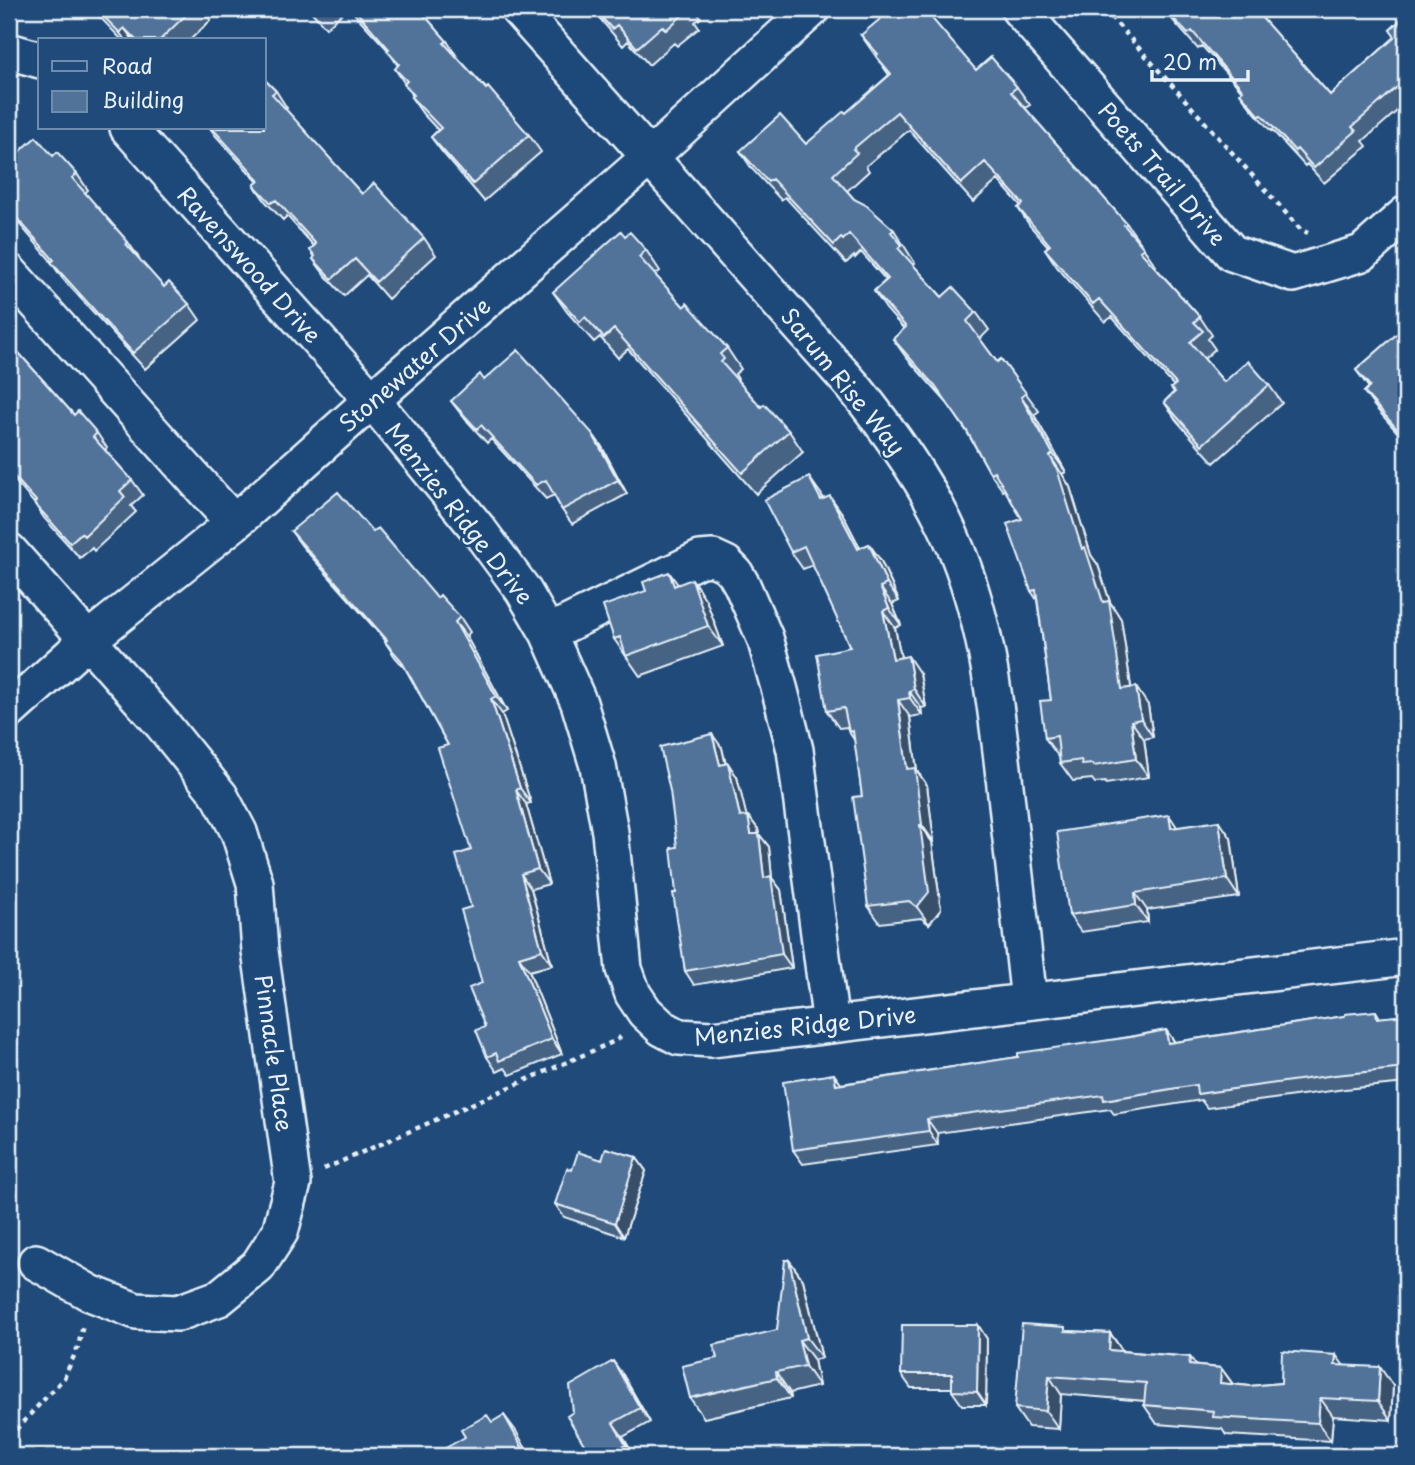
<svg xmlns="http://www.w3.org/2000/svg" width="1415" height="1465" viewBox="0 0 1415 1465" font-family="'Playpen Sans',sans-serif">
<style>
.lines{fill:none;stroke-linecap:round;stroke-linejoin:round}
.minor-casing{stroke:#e8f1f8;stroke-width:40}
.path{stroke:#e8f1f8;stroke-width:4.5;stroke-dasharray:5 5;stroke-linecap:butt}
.minor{stroke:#1f4a7a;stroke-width:35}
.wall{fill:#466384;stroke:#e8f1f8;stroke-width:2}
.shaded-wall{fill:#39506b;stroke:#e8f1f8;stroke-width:2}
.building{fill:#517399;stroke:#e8f1f8;stroke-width:2}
.labels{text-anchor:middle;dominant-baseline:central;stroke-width:5;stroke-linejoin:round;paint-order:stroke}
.street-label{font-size:23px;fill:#e8f1f8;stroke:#1f4a7a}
</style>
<rect width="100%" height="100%" fill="#1f4a7a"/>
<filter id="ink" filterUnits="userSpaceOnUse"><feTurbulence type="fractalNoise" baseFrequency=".0143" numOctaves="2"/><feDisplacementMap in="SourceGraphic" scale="14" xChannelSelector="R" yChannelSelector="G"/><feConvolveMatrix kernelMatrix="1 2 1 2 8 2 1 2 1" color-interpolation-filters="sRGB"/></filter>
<g filter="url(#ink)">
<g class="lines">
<g class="minor-casing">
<path id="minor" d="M518 9 853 386C888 429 920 473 944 522 986 607 996 703 1006 795 1014 864 1021 932 1029 1001
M1019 9 1232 253 1293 274 1362 253 1406 214
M9 51 40 60
M128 128 372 400 478 529 523 590 548 633 579 703 598 766 610 832 624 969 633 994 645 1012 662 1028 679 1037 712 1039 1406 957
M9 272 234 523
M9 551 163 725 220 796 239 832 255 883 260 951 293 1183 280 1232 258 1266 219 1298 178 1313 136 1311 90 1293 36 1262
M548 633 700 559 713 558 726 564 735 573 742 585 765 638 780 691 795 750 831 1025
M9 711 88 640 234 523 372 400 651 156 812 9"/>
</g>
<path class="path" d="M1104 9 1301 230 1308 233
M324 1169 590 1052 617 1040 622 1035
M9 1437 64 1378 78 1347 83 1325"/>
<use href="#minor" class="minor"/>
</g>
<path class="wall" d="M87 9H202L211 20 190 40H122L96 13Z
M309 9H347L326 28Z
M350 9H419L447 41 458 58 529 135 541 152 484 201 443 153 431 137 438 130 423 114 411 97 413 96 395 69 398 66 388 50Z
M593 9H695L701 18 695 22 699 28 677 46 674 43 649 65 628 41 623 46 601 20Z
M1163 9H1254L1330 95 1395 37 1390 30 1406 15V103L1363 141 1367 146 1324 183 1307 164 1305 166 1272 130 1271 131 1250 107 1240 93 1242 91 1202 46 1198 49Z
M861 35 976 70 1017 87 1030 105 1025 108 1127 224 1140 242H1139L1156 266 1155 267 1200 317 1212 335 1208 339 1215 349 1204 359 1224 382 1269 385 1282 403 1214 463 1176 420 1164 402 1174 392 1171 388 1174 386 1112 317 1105 322 1057 267 1045 249 1048 246 1030 226 1018 208 1021 206 998 180 973 202 909 130 866 166 869 171 847 191 854 199 894 230 915 263 913 265 942 297 976 312 989 330 980 339 997 362 1001 359 1039 411 1034 415 1066 472 1062 474 1070 487 1091 555 1098 565 1110 602 1121 619 1131 687 1148 705 1153 737 1144 739 1149 777 1106 784 1105 782 1095 783 1092 779 1073 781 1060 763 1059 756H1058L1045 738 1051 700 1037 600 1031 591 1022 519 1005 490 1003 491 990 473 967 432 948 404 906 357 893 339 904 329 886 309 874 291 886 280 861 252 855 258 854 256 846 263 785 197 781 200 752 169 740 151 806 144 846 113 889 75Z
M264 79 276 91 287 108 285 109 362 194 424 238 436 255 388 299 367 275 344 296 325 275 313 259 315 257 310 250 314 246 287 216 283 220 266 202 254 185 258 182 216 136 210 128H264Z
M9 105 18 118V153L53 156 77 174 88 190 85 193 128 242 139 258 138 259 164 287 189 304 200 320 145 369 62 278 51 262H52L9 212Z
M625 236 646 250 660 271 655 275 684 307 727 348 741 369 735 374 738 379 737 380 761 407 789 431 803 452 756 494 628 349 618 358 600 337 594 342 567 312 553 292Z
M1406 326V442L1374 406 1364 392 1369 388 1356 370Z
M9 342 74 415 97 433 107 448 105 450 132 480 143 495 131 506 136 512 94 551 92 548 80 558 44 518 34 503 9 474Z
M484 380 592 433 602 447 627 494 572 524 562 510 554 495 546 499 491 439 487 443 461 414 451 401Z
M821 494 824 499 842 513 860 548 869 544 881 561 899 601 892 604 901 625 895 628 901 658 920 674 926 707 921 708 922 715 910 717 917 771 927 785 934 842H932L941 909 929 924 921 918 880 923 868 906 862 796 855 741 849 732 847 727 839 728 827 711 850 647 813 565 803 569 791 552Z
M291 531 373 532 437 598 460 617 470 632 466 636 507 711 502 714 531 803 526 804 549 884 531 889 552 965 529 971 562 1054 510 1075 505 1068 497 1072 487 1057 482 983 471 907V850L448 745 405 668 395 657 385 642 386 641 302 546Z
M678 584 706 600 723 646 640 676 614 639Z
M722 748 726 764 737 777 746 816H748L758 829 759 834 769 847 772 878 781 890 792 968 694 985 685 971 676 893 677 847Z
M1177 827 1231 838 1239 897 1147 910 1148 922 1081 932 1069 915Z
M1376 1011 1380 1018 1406 1015V1083L1345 1089 1207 1108 1201 1100 1114 1114 1110 1109 937 1133 938 1145 803 1164 793 1150 841 1084 1018 1057 1166 1030 1175 1042Z
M636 1157 646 1171 624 1237 564 1217 555 1204 572 1170 602 1160Z
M789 1260 803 1280 822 1358 814 1360 819 1386 790 1393 791 1398 704 1418 690 1398 717 1358 777 1330Z
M978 1325 987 1339 986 1405H962L952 1391V1388H911L901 1374Z
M1068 1331 1110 1333 1123 1351 1190 1357 1196 1366 1221 1368 1233 1384 1250 1386 1281 1383 1343 1365 1393 1386 1391 1420 1333 1416 1331 1441 1226 1435 1222 1429 1157 1424 1144 1405 1145 1401 1061 1394 1059 1429 1028 1427 1015 1408Z
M623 1375 650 1422 623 1437 634 1456H591L573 1412Z"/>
<path class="shaded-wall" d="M124 28 133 40H125L120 33Z
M9 105 18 118V179L9 166Z
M1021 397 1034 415 1066 472 1053 454Z
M592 433 602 447 627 494 618 480Z
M1050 456 1062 474 1070 487 1091 555 1098 565 1110 602 1121 619 1134 707 1122 689 1103 602 1082 549Z
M809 477 821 494 833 518 821 500Z
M830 496 842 513 870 567 858 549Z
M869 544 881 561 899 601 887 584Z
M669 572 684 593 674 586Z
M692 579 706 600 723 646 708 626Z
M880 587 892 604 901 625 889 608Z
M883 611 895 628 905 677 893 659Z
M455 622 466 636 507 711 496 696Z
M908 656 920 674 926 707 914 689Z
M1136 687 1148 705 1153 737 1141 719Z
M909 691 921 708 922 715 910 698Z
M491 699 502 714 531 803 520 788Z
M898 700 910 717 917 771 927 785 934 842 922 825 907 769Z
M1131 721 1144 739 1149 777 1136 759Z
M712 734 722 748 729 779 720 765Z
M728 763 737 777 750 830 740 817Z
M516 790 526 804 549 884 538 869Z
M1169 815 1181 833 1171 828Z
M748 816 758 829 760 848 751 834Z
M1219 821 1231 838 1239 897 1227 879Z
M920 825 932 842 941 909 929 924 917 907Z
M759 834 769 847 772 878 781 890 792 968 782 954 764 878Z
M521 874 531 889 552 965 542 950Z
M1135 893 1147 910 1148 922 1136 905Z
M519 957 529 971 562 1054 552 1039Z
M1166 1030 1176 1044 1168 1043Z
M834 1074 844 1088 836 1085Z
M927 1119 937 1133 938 1145 929 1131Z
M636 1157 646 1171 624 1237 615 1223Z
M789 1260 803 1280 822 1358 807 1338Z
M978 1325 987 1339 986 1405 977 1392Z
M1110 1333 1123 1352 1109 1350Z
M799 1340 814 1360 819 1386 805 1366Z
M1336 1355 1349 1373 1335 1365Z
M1190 1357 1203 1375 1189 1365Z
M613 1361 623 1375 650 1422 640 1408Z
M1380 1367 1393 1386 1391 1420 1378 1401Z
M1221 1368 1234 1386 1220 1383Z
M776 1372 790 1393 791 1398 777 1378Z
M1049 1376 1061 1394 1059 1429 1046 1411Z
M1320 1398 1333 1416 1331 1441 1318 1423Z
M504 1415 516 1431 530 1456H527Z
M613 1423 623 1437 634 1456 626 1445Z"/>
<path class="building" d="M96 9H192L160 40H136L124 28 120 33Z
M354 9H419L447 41 444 43 486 89 488 87 529 135 473 184 431 137 441 128 411 97 414 95 404 84 407 81 395 69 399 64 387 51 389 49Z
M594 9H685L687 11 666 30 662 26 637 48 617 25 612 29Z
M892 9H916L919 11 922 9H924L976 70 991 57 1017 87 1011 92 1127 224 1124 225 1144 248 1140 251 1200 317 1194 322 1203 331 1190 342 1224 382 1248 361 1269 385 1202 445 1164 402 1175 392 1171 388 1176 384 1099 299 1093 304 1045 249 1050 245 1018 208 1023 204 985 162 961 184 897 112 853 149 857 153 833 175 854 199 866 205 894 230 891 232 902 245 898 248 942 297 953 287 976 312 967 321 997 362 1001 359 1026 393 1021 397 1053 454 1050 456 1057 469 1082 549 1085 547 1103 602 1109 601 1122 689 1136 687 1141 719 1131 721 1136 759 1094 766 1093 764 1082 765 1081 760 1060 763 1057 736 1045 738 1040 701 1051 700 1036 590 1031 591 1007 524 1022 519 994 471 990 473 967 431 935 386 893 339 906 327 874 291 888 279 849 234 843 240 841 238 834 245 772 179 768 182 740 151 780 115 806 144 844 111 846 113 891 74 876 56 878 54 861 35Z
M1165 9H1254L1330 95 1395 37 1390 30 1406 15V79L1352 127 1356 131 1314 168 1297 149 1295 151 1262 115 1260 116 1240 93 1243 90 1192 31 1188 34Z
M264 79 276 91 272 94 362 194 374 183 424 238 376 282 355 259 332 279 313 259 315 256 310 250 316 244 276 200 271 203 254 185 259 181 252 174 253 173 212 128H264Z
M36 137 53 156 57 152 77 174 72 178 128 242 126 244 164 287 169 282 189 304 133 353 51 262 54 260 9 209V161Z
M621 231 625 236 630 232 646 250 639 257 684 307 687 303 727 348 720 354 724 359 721 362 761 407 764 404 789 431 742 473 614 329 604 338 585 317 580 322 553 292Z
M1406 326V439L1364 392 1370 386 1356 370Z
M9 342 74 415 78 411 97 433 93 437 132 480 120 491 125 497 84 536 81 533 70 543 34 503 36 501 9 471Z
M518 350 592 433 618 480 562 510 546 480 536 485 481 425 477 429 451 401 480 374 484 380Z
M809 477 821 500 830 496 858 549 869 544 887 584 880 587 889 608 883 611 893 659 908 656 914 689 909 691 910 698 898 700 907 769 915 768 922 825H920L929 892 917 907 909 901 868 906 853 797 862 796 853 731 849 732 844 708 827 711 817 654 850 647 804 546 791 552 764 500Z
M338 492 373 532 378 528 437 598 440 595 460 617 455 622 496 696 491 699 520 788 516 790 538 869 521 874 542 950 519 957 552 1039 499 1061 496 1053 487 1057 476 1030 485 1027 469 988 482 983 461 910 471 907 456 855 471 850 438 748 448 745 401 660 385 642 387 640 291 531Z
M669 572 674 586 692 579 708 626 626 656 620 637 614 639 603 606 646 591 643 582Z
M712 734 720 765 728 763 740 817 748 816 751 834H759L764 878 771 876 782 954 685 971 673 893H676L671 848 677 847 670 791 660 747Z
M1169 815 1171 828 1219 821 1227 879 1135 893 1136 905 1069 915 1057 832Z
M1376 1011 1377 1018 1406 1015V1068L1335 1075 1197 1094 1196 1085 1104 1100 1103 1095 927 1119 929 1131 793 1150 783 1082 834 1074 836 1085 1018 1057V1053L1131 1037 1166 1030 1168 1043 1345 1016V1014Z
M606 1148 636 1157 615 1223 555 1204 567 1168 572 1170 578 1152 602 1160Z
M785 1260H789L807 1338 799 1340 805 1366 776 1372 777 1378 690 1398 682 1366 717 1358 714 1345 777 1330Z
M1022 1324 1065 1327V1331L1110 1333 1109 1350 1190 1357 1189 1365 1221 1368 1220 1383 1250 1386 1281 1383 1282 1351 1336 1355 1335 1365 1380 1367 1378 1401 1320 1398 1318 1423 1213 1417 1214 1411 1144 1405 1146 1383 1049 1376 1046 1411 1015 1408Z
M902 1325H978L977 1392 952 1391V1374H901Z
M613 1361 640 1408 613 1423 626 1445 606 1456H591L567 1416 573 1412 570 1386Z
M487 1415 492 1422 504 1415 527 1456H448L444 1449 465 1437 461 1430Z"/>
</g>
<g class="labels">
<g class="street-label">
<text transform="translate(1163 173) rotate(49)">Poets Trail Drive</text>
<text transform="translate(250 264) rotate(48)">Ravenswood Drive</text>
<text transform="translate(414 364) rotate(-41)">Stonewater Drive</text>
<text transform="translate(844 381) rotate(51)">Sarum Rise Way</text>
<text transform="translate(460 513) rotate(52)">Menzies Ridge Drive</text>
<text transform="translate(805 1025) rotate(-6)">Menzies Ridge Drive</text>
<text transform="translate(275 1053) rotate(82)">Pinnacle Place</text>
</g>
</g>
<rect width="1415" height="1465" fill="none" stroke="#1f4a7a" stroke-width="35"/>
<rect x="18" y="18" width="1380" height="1430" fill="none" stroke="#e8f1f8" stroke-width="2.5" filter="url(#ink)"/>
<rect x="38" y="38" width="228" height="91" fill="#1f4a7a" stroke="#6f8dac" stroke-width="2"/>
<rect x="52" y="61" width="35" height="10" fill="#1f4a7a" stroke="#6f8dac" stroke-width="2"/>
<text x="102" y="74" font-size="21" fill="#e8f1f8">Road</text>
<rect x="52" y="91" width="35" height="21" fill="#517399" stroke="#6f8dac" stroke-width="2"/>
<text x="102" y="108" font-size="21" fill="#e8f1f8">Building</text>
<path d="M1152 70v10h96v-10" fill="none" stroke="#e8f1f8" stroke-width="3.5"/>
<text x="1163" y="70" font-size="21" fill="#e8f1f8" stroke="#1f4a7a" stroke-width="5" paint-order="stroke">20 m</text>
</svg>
